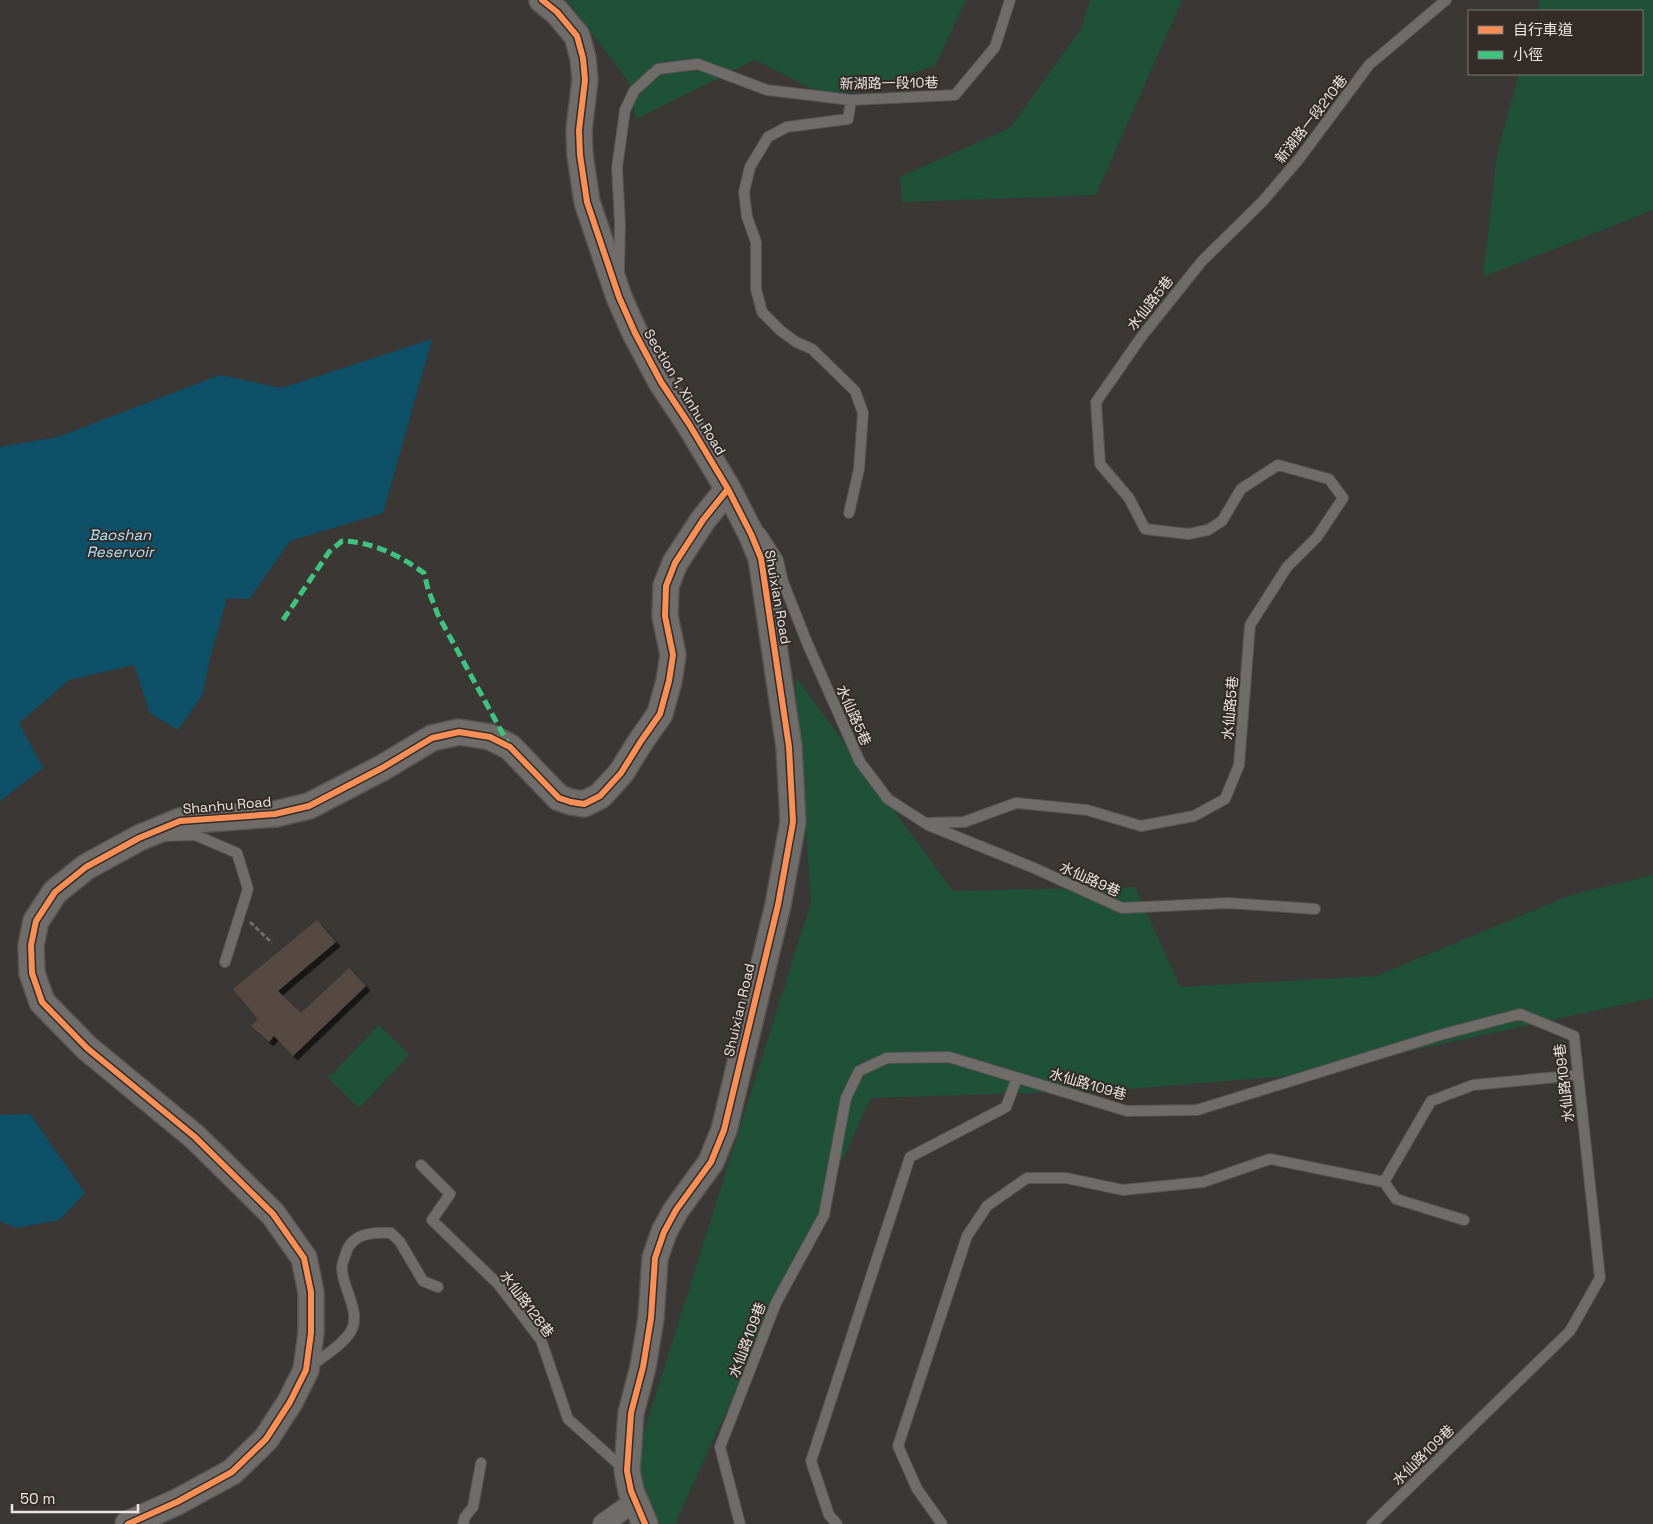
<svg xmlns="http://www.w3.org/2000/svg" width="1653" height="1524" viewBox="0 0 1653 1524" font-family="'Space Grotesk','Noto Sans TC',sans-serif">
<style>
.green{fill:#1f5038}
.water{fill:#0d5067}
.building{fill:#544a43;filter:url(#shadow)}
.lines{fill:none;stroke-linecap:round;stroke-linejoin:round}
.service-casing{stroke:#565351;stroke-width:12}
.minor-casing{stroke:#565351;stroke-width:22}
.tertiary-casing{stroke:#565351;stroke-width:28}
.path{stroke:#6f6d6b;stroke-width:3;stroke-dasharray:5 2.5;stroke-linecap:butt}
.service{stroke:#6f6c6a;stroke-width:10}
.minor{stroke:#6f6c6a;stroke-width:20}
.tertiary{stroke:#6f6c6a;stroke-width:25}
.quiet{stroke:#40c37c;stroke-width:5;stroke-dasharray:10 5;stroke-linecap:butt}
.cycleway-casing{stroke:#332c28;stroke-width:9}
.cycleway{stroke:#f78f57;stroke-width:6}
.labels{text-anchor:middle;dominant-baseline:central;stroke-width:4;stroke-linejoin:round;paint-order:stroke}
.street-label{font-size:14px;fill:#ebe6e4;stroke:#332c28}
.water-label{font-size:15px;font-style:italic;fill:#afe4fd;stroke:#332c28}
</style>
<defs>
<filter id="shadow"><feDropShadow dx="4.5" dy="4.5" stdDeviation="0" flood-color="#0009"/></filter>
</defs>
<rect width="100%" height="100%" fill="#3a3735"/>
<path class="green" d="M567 0H966L935 66 830 98 755 60 636 119 628 81Z
M1090 0H1182L1096 195 902 202 900 177 1010 128 1081 29Z
M1540 0H1653V210L1483 277 1497 154 1519 74H1642V11H1537Z
M795 676 953 891 1135 887 1180 987 1376 976 1571 895 1653 875V998L1300 1075 1116 1090 871 1098 676 1521 678 1524H650L630 1476 811 902Z
M379 1025 409 1055 359 1108 328 1078Z"/>
<path class="water" d="M432 339 383 513 290 541 249 599 227 598 211 654 202 695 178 730 150 713 134 665 69 680 19 723 43 768 0 801V447L58 437 220 375 282 388Z
M30 1114 85 1193 59 1220 16 1228 0 1221V1115Z"/>
<path class="building" d="M317 920 336 942 278 991 301 1013 349 968 366 986 293 1056 274 1036 269 1042 251 1026 258 1019 233 989Z"/>
<g class="lines">
<g class="service-casing">
<path id="service" d="M619 271 620 224 617 168 625 110 634 91 658 69 698 64 767 90 851 100 955 95 995 47 1010 0
M849 513 859 469 863 413 855 391 812 349 796 342 781 331 762 312 756 289V242L747 217 744 192 750 167 768 137 787 127 848 119 851 100
M761 533 778 560 783 582 808 645 860 762 888 799 925 823 964 822 1016 803 1087 810 1141 826 1194 816 1225 799 1239 765 1250 625 1287 567 1317 537 1343 498 1329 479 1278 465 1241 489 1222 521 1208 530 1188 534 1145 529 1129 498 1100 464 1096 402 1142 336 1202 261 1262 202 1299 159 1369 65 1446 0
M928 825 1034 868 1122 908 1229 903 1315 909
M165 836 195 835 237 853 248 889 225 962
M421 1165 450 1194 432 1220 499 1285 541 1340 568 1419 624 1469
M1384 1182 1396 1199 1464 1220
M311 1366C322 1357 344 1344 351 1331 362 1312 341 1286 342 1267 342 1263 345 1257 346 1253 352 1233 373 1232 391 1233L400 1242 423 1281 438 1287
M463 1524 465 1517 473 1507 481 1463
M740 1524 720 1447 776 1303 824 1215 846 1098 859 1071 887 1058 949 1057 1127 1111 1197 1110 1440 1035 1520 1014 1574 1036 1600 1278 1570 1331 1372 1524
M837 1524 829 1515 811 1461 910 1157 1006 1107 1017 1078
M942 1524 917 1489 898 1446 967 1236 987 1206 1027 1178H1066L1123 1190 1203 1182 1270 1159 1384 1182 1431 1101 1473 1085 1578 1075"/>
</g>
<g class="minor-casing">
<path id="minor" d="M603 1524 635 1501"/>
</g>
<g class="tertiary-casing">
<path id="tertiary" d="M542 0 557 12 577 36 583 58 585 80 579 130 580 155 587 202 619 297 635 333 661 382 689 424 728 489 751 534 761 558 789 747 793 822 778 905 724 1130 711 1162 676 1210 664 1232 655 1258 651 1318 643 1367 631 1413 627 1471 631 1491 645 1524
M128 1524 177 1502 232 1472 266 1439 290 1402 306 1370 311 1333V1292L304 1258 273 1214 195 1137 87 1048 42 1002 32 973 31 945 36 921 55 892 86 867 139 838 180 821 275 814 309 806 382 768 432 738 459 732 490 737 510 747 559 798 571 802 584 804 600 796 621 773 641 741 660 714 669 681 673 655 665 616 666 586 675 563 703 520 728 489"/>
</g>
<path class="path" d="M250 922 272 943"/>
<use href="#service" class="service"/>
<use href="#minor" class="minor"/>
<use href="#tertiary" class="tertiary"/>
<path class="quiet" d="M283 620 329 552 342 541C373 542 399 555 424 573L428 589 438 615 510 747"/>
<g class="cycleway-casing">
<path id="cycleway" d="M542 0 557 12 577 36 583 58 585 80 579 130 580 155 587 202 619 297 635 333 661 382 689 424 728 489 751 534 761 558 789 747 793 822 778 905 724 1130 711 1162 676 1210 664 1232 655 1258 651 1318 643 1367 631 1413 627 1471 631 1491 645 1524
M128 1524 177 1502 232 1472 266 1439 290 1402 306 1370 311 1333V1292L304 1258 273 1214 195 1137 87 1048 42 1002 32 973 31 945 36 921 55 892 86 867 139 838 180 821 275 814 309 806 382 768 432 738 459 732 490 737 510 747 559 798 571 802 584 804 600 796 621 773 641 741 660 714 669 681 673 655 665 616 666 586 675 563 703 520 728 489"/>
</g>
<use href="#cycleway" class="cycleway"/>
</g>
<g class="labels">
<g class="street-label">
<text transform="translate(889 83) rotate(-1)">新湖路一段10巷</text>
<text transform="translate(1311 119) rotate(-52)">新湖路一段210巷</text>
<text transform="translate(1150 303) rotate(-52)">水仙路5巷</text>
<text transform="translate(685 392) rotate(59)">Section 1, Xinhu Road</text>
<text transform="translate(778 597) rotate(80)">Shuixian Road</text>
<text transform="translate(1230 708) rotate(-85)">水仙路5巷</text>
<text transform="translate(854 715) rotate(66)">水仙路5巷</text>
<text transform="translate(227 805) rotate(-5)">Shanhu Road</text>
<text transform="translate(1090 879) rotate(24)">水仙路9巷</text>
<text transform="translate(739 1010) rotate(-77)">Shuixian Road</text>
<text transform="translate(1564 1083) rotate(-97)">水仙路109巷</text>
<text transform="translate(1088 1084) rotate(16)">水仙路109巷</text>
<text transform="translate(527 1304) rotate(53)">水仙路128巷</text>
<text transform="translate(747 1340) rotate(-69)">水仙路109巷</text>
<text transform="translate(1423 1455) rotate(-44)">水仙路109巷</text>
</g>
<g class="water-label">
<text x="120" y="534">Baoshan<tspan x="120" dy="17">Reservoir</tspan></text>
</g>
</g>
<rect x="1468" y="10" width="175" height="65" fill="#332c28" stroke="#7d7673"/>
<rect x="1478" y="26" width="25" height="8" fill="#f78f57" stroke="#7d7673"/>
<text x="1513" y="35" font-size="15" fill="#ebe6e4">自行車道</text>
<rect x="1478" y="51" width="25" height="8" fill="#40c37c" stroke="#7d7673"/>
<text x="1513" y="60" font-size="15" fill="#ebe6e4">小徑</text>
<path d="M12 1504v8h126v-8" fill="none" stroke="#ebe6e4" stroke-width="2.5"/>
<text x="20" y="1504" font-size="15" fill="#ebe6e4" stroke="#332c28" stroke-width="4" paint-order="stroke">50 m</text>
</svg>
